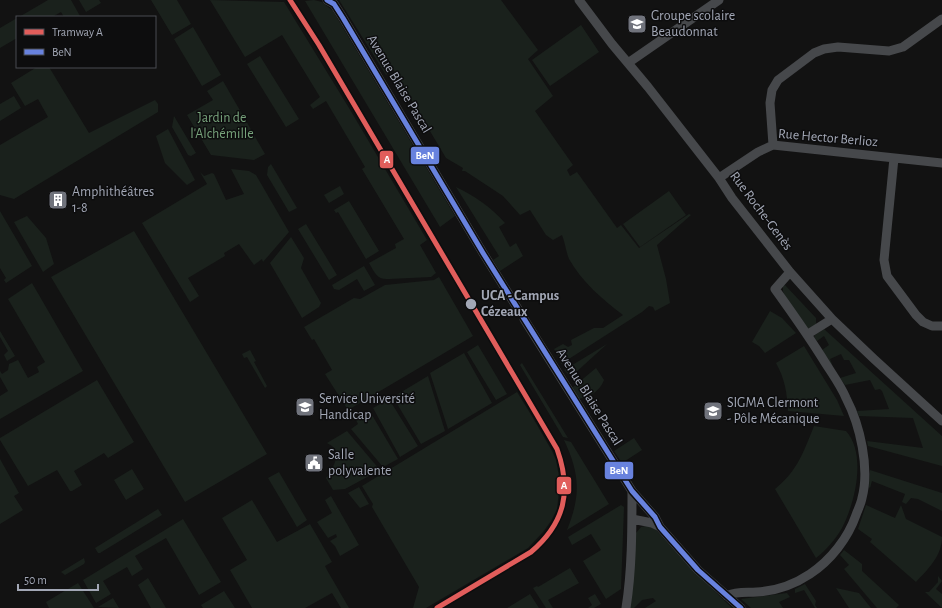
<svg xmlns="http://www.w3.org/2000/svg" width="942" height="608" viewBox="0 0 942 608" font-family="'Alegreya Sans',sans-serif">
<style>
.green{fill:#1a211c}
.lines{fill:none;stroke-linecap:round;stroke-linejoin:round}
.street{stroke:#46484b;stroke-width:9}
.bus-1-casing{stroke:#0d0d0e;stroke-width:8}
.bus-1{stroke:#6882de;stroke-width:5}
.tram-1-casing{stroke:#0d0d0e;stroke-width:8}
.tram-1{stroke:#e15d5b;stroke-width:5}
.stop-dot{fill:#a2a7b5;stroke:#0d0d0e;stroke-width:1.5}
.labels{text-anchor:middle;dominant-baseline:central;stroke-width:3;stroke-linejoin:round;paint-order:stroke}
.poi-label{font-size:14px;fill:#a2a7b5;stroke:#0d0d0e;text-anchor:start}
.street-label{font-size:14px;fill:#a2a7b5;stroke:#0d0d0e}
.park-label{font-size:14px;fill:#77a27b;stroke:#0d0d0e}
.stop-label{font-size:14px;font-weight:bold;fill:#a2a7b5;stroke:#0d0d0e;text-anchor:start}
.line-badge{stroke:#0d0d0e;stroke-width:1.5}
.badge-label{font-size:11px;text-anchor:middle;font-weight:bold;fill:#fff}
</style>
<rect width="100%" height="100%" fill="#121212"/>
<path class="green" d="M48 0H71L80 16 64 17 61 12 52 17H19Z
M79 0H99L101 3 86 12Z
M151 0H177L191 24 172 35Z
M210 0 284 2 349 108 427 240 420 245 436 273 431 277 389 279C377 280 375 273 369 263L396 248 395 244 404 239 362 169 365 167 326 101 313 109 310 105 320 97 282 35 245 57Z
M314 0 322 2 333 11 455 216 440 227 305 1Z
M339 0H501L538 50 528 59 553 96 535 111 573 165 567 170 570 176 577 172 617 228 621 225 639 248 689 214 691 215 657 245 666 279 670 303 655 311 653 307 649 306 642 312 561 364 559 356 554 349 563 344 568 347 572 345 571 340 594 328H603L623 315C602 299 582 282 569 259 566 252 565 242 562 235L553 240 546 235 530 210 520 215 503 196 465 171H462L463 168 446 158 393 69 386 75Z
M17 18V38L0 48V28Z
M581 25 599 52 550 86 532 60Z
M193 27 221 75 202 86 174 39Z
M260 56 299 119 286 127 247 64Z
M37 67H49L89 133 155 100 158 104V112L14 199 0 195V145L48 117 38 99 25 106 11 83Z
M223 81 265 154 254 160 211 155 187 115 213 100 207 91Z
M14 96 21 108 0 121V104Z
M174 116 196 153 191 156 188 155 172 127Z
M168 129 195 180 187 185 165 163 156 136Z
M271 164 297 208 289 212 267 175 268 167Z
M231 169 249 171 256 175 289 232 263 262 262 259 254 265 239 244 224 253 225 256 188 278 199 296 190 302 142 223 207 184 200 172 204 176 212 173 214 174 226 200 244 194Z
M340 186 344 194 329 203 324 195Z
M456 187C475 196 491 207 505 223L499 227 510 247 516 243 523 256 500 271 493 260 499 256Z
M669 191 686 215 640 247 623 224Z
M349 201 379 251 366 259 338 212 336 213 334 210Z
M0 211 32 266 6 283 4 280 6 278 0 268Z
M27 216 46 238 54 264 43 272 14 222Z
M306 224 337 275 329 280 298 229Z
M134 231 267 454 185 502 51 277Z
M291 237 304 258 301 268 321 303 319 307 302 318 270 263Z
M364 266 375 285 364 291 357 279 339 290 334 289 332 285Z
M439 277 473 336 348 410 325 374 332 370 314 339 312 340 304 327 354 298 360 299 385 285 434 280Z
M32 283 83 371 0 419V396L8 391 0 377V371L2 374 8 370 9 364 18 360 28 378 39 372 37 367 45 362 8 299Z
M785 285 816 318V325L806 330 785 297 783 291V286Z
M770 311 782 318 796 333 765 353 759 346 752 342Z
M824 329 942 436V466L868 446 867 441 923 448 913 418 859 416 857 411 889 409 882 391 880 389 875 390 870 380 845 385 840 378 856 373 849 360H844L841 354 830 359 832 364H831L822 350 829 345 824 336 817 341 814 337 815 335Z
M0 331 15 356 7 361 4 355 8 351 0 337Z
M607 344 574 374 569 375 564 370Z
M478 345 507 394 496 400 467 352Z
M804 346 837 400 844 416 788 411C787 393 785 379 776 363Z
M250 350 256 361 254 362 267 386 265 388 247 357 244 358 242 354Z
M464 353 492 403 448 429 430 373Z
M522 363 568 438 563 437 520 365Z
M596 368 604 380C600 391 589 398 578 399L572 388Z
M428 376 445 431 421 444 393 397Z
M97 380 134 442 108 458 104 453 74 471 82 485 72 491H70L57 470 28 486 0 440V438Z
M517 392 533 418 552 451 556 460 560 482 557 509 551 521 543 532 528 548 426 608H413L419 587 372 507 373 504 362 486Z
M389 399 418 446 400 457 373 408Z
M369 410 398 459 383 467 351 429 358 424 355 418Z
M814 426 846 431C867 454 855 503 842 528 835 540 826 550 816 558L775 489C798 470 803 453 814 426Z
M347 431 380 470 345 489 333 490 326 478C331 472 338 460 336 451 335 447 330 445 327 443Z
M634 438 642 450 622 463 614 451Z
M564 440 571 442 609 504 567 530C581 495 580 474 564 440Z
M0 459 19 493 14 496 23 510 0 524Z
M132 469 144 489 126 500 114 480Z
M870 470 942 493V511L918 499 911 498 906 504 902 502 905 494 872 481 870 488 869 487Z
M279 472 307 520 297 527 268 478Z
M359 487 369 504 360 508 348 493Z
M331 496 359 545 340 556 335 546 330 541 337 537 336 534 328 538 317 522 332 513 325 500Z
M252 500 277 542 310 524 332 562 325 566 327 570 349 608H341L332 593 305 608H252L230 570 247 560 222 518Z
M621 505 624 507 621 589 606 599 583 561 601 550 591 534 572 545 568 537Z
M866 505 895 518 901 505 906 519 942 537C942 556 928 569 916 582L870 542 872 539 858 529Z
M158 509 162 515 100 553H98L95 548Z
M183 519 221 582 199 595 166 538 135 556 143 569 132 576 127 567 103 581 111 594 96 603 83 580Z
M646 526 652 527 657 531 695 572 732 608H645L656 601 653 598 642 600 634 608H630L636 533 641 527Z
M844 550 862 564V571L899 605 896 608H877L844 569 849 565 840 555Z
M84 558 85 562 84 564 65 575 61 572Z
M570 568 579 583 548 600 553 608H546L533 588 537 586 538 587Z
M938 576 942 581 936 589 942 594V608L925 592H929L938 582Z
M148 578 166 608H151L138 585Z
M78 583 94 608H49L46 602Z
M805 584 816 601 815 605 817 608H815L804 590 795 593V589Z
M836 588 859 593 871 608H849Z
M224 591 235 608H203L201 605Z
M787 593 790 597 779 602 783 608H751L741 599Z
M530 594 539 608H507Z
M595 594 601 604 594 608H588L592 605 588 598Z
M113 598 119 608 98 607Z"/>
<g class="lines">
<path class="street" d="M327 0 334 4 343 18 483 253 518 309
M579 0 612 44 648 87 719 178 732 198 790 272 832 319 874 359 942 421
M628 63 719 0
M773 145 770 103 772 90 778 80 814 53 824 49 838 47 889 51 903 47 942 19
M894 158 884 260 887 276 916 315 923 322 932 326H942
M719 178 758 152 773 145 942 163
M524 319 632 491 655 517 660 527 698 570 741 608
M808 334 832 319
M632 519 652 523 660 527
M727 596C737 591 747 593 757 592 776 591 795 584 810 574 831 560 848 538 856 515 858 509 861 504 862 498 870 468 860 425 846 398 841 386 833 375 826 364 810 338 793 314 775 289L790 272
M626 608C632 570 632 530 632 491"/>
<g class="bus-1-casing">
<path id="bus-1" d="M327 0 334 4 343 18 483 253 632 491 655 517 660 527 698 570 741 608"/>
</g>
<use href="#bus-1" class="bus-1"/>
<g class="tram-1-casing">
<path id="tram-1" d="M290 0 319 45 557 449C572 491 565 523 531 552L437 608"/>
</g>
<use href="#tram-1" class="tram-1"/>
</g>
<defs>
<g id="school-square" transform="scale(1)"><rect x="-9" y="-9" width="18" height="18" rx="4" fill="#70737c" stroke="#0d0d0e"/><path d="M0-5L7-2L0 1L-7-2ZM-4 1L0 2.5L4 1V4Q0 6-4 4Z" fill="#fff"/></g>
<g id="building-square" transform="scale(1)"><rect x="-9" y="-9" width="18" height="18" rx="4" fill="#70737c" stroke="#0d0d0e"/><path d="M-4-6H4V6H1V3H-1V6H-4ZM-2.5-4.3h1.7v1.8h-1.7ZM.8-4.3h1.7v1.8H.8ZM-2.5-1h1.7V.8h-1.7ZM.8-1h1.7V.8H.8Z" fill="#fff"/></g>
<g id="university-square" transform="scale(1)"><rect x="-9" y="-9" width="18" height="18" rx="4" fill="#70737c" stroke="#0d0d0e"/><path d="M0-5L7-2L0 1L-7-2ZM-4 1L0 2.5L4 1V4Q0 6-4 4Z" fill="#fff"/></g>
<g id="civic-square" transform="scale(1)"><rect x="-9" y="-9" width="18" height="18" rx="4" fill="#70737c" stroke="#0d0d0e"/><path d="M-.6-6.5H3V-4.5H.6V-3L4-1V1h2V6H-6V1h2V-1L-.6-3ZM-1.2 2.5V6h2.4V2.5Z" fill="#fff"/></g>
</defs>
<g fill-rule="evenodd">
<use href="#school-square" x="637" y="24"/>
<use href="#building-square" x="58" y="200"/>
<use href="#university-square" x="305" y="407"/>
<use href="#university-square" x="713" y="411"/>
<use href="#civic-square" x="314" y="463"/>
</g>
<circle class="stop-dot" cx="471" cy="304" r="6"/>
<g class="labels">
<g class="poi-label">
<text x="651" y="16">Groupe scolaire<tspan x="651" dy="16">Beaudonnat</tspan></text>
<text x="72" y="192">Amphithéâtres<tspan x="72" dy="16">1-8</tspan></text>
<text x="319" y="399">Service Université<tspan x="319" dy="16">Handicap</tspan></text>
<text x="727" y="403">SIGMA Clermont<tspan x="727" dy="16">- Pôle Mécanique</tspan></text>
<text x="328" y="455">Salle<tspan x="328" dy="16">polyvalente</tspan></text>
</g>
<g class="street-label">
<text transform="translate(399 84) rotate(59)">Avenue Blaise Pascal</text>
<text transform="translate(828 138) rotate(5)">Rue Hector Berlioz</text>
<text transform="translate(761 211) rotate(53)">Rue Roche-Genès</text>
<text transform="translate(589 397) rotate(58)">Avenue Blaise Pascal</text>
</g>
<g class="park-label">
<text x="222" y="118">Jardin de<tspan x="222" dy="16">l'Alchémille</tspan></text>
</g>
<g class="stop-label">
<text x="481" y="296">UCA - Campus<tspan x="481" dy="16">Cézeaux</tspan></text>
</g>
</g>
<g class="line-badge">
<rect x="410" y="146" width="30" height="19" rx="4" fill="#6882de"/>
<rect x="379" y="150" width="15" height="19" rx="4" fill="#e15d5b"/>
<rect x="604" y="461" width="30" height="19" rx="4" fill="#6882de"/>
<rect x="556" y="476" width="16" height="19" rx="4" fill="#e15d5b"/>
</g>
<g class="badge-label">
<text x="425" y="159">BeN</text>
<text x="387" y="163">A</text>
<text x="619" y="474">BeN</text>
<text x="564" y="489">A</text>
</g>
<rect x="16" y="16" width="140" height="52" fill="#0d0d0e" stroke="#494b51"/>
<rect x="24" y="29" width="20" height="6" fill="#e15d5b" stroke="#494b51"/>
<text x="52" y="36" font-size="12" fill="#a2a7b5">Tramway A</text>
<rect x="24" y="49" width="20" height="6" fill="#6882de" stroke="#494b51"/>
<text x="52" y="56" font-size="12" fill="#a2a7b5">BeN</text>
<path d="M18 584v6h80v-6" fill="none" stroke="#a2a7b5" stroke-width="2"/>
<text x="24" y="584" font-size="12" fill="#a2a7b5" stroke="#0d0d0e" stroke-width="3" paint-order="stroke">50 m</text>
</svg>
